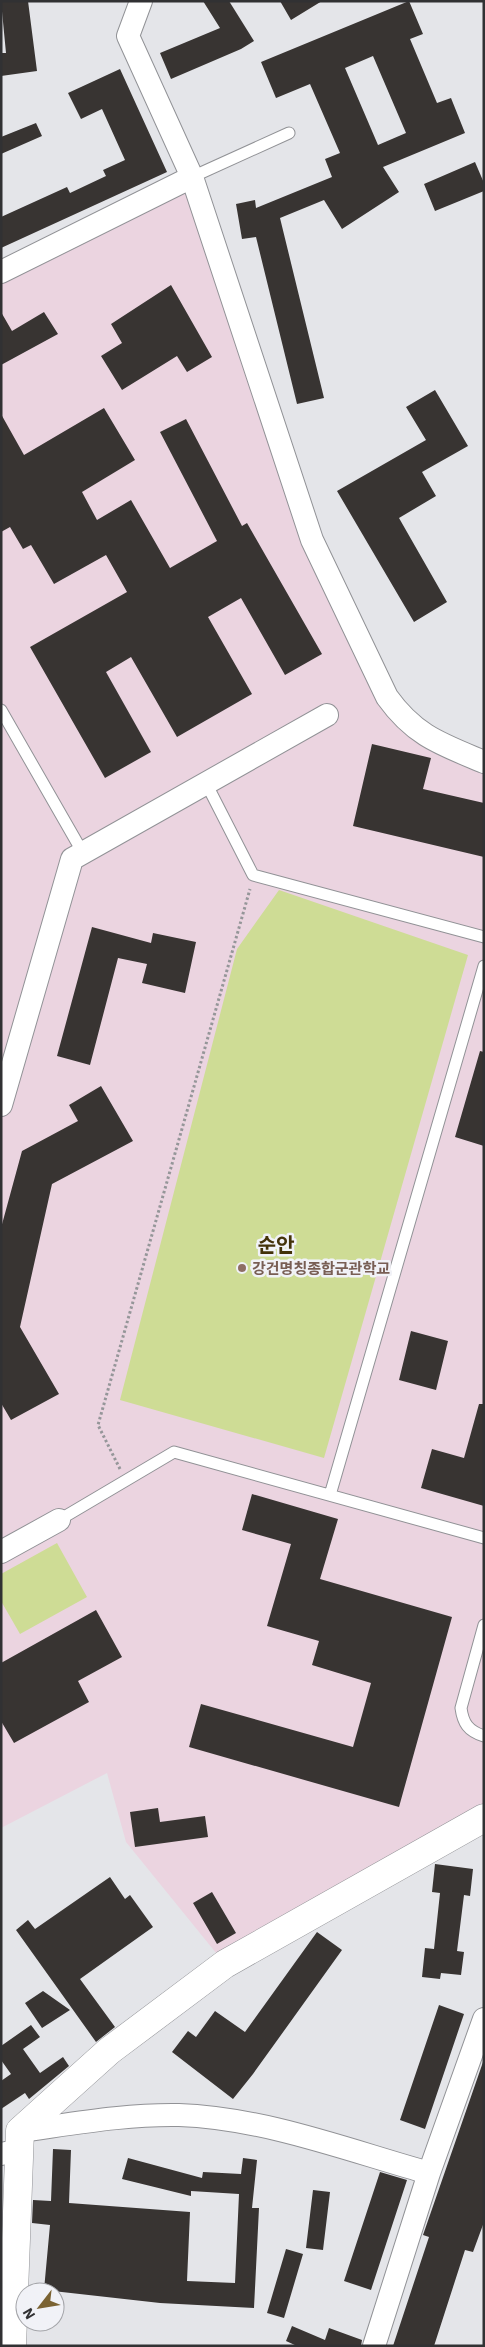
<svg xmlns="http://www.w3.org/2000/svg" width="485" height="2347" viewBox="0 0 485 2347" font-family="'IBM Plex Sans','Noto Sans KR',sans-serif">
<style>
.education{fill:#ebd4e0}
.green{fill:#cedc95}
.building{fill:#383432;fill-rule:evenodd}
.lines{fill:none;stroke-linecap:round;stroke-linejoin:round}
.lane-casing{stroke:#919296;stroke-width:13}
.street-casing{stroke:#919296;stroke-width:24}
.secondary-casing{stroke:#919296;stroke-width:29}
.path{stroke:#959699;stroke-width:3;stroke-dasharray:2.5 2.5;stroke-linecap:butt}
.lane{stroke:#fff;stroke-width:11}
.street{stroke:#fff;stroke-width:22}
.secondary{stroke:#fff;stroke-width:28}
.education-dot{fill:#8d6e63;stroke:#f1f2f7;stroke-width:2}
.labels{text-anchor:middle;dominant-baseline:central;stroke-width:5;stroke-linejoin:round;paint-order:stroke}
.education-label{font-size:15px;font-weight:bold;fill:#785e54;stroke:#f1f2f7;text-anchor:start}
.district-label{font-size:20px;font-weight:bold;fill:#433209;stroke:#f1f2f7}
</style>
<rect width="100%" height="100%" fill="#e4e5e9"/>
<path class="education" d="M192 177 260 382 387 697 484 762V1818L225 1964 126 1842 107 1773 1 1828V272Z"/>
<path class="green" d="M279 890 468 955 324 1458 120 1400 237 949Z
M57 1543 87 1597 20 1634 1 1601V1574Z"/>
<path class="building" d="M1 1H28L37 71 1 76V53H6Z
M203 1H229L254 41 241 49 171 79 160 53 220 28Z
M280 1H322L291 20Z
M409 1 423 34 410 39 437 103 451 98 465 133 383 167 399 192 342 229 324 200 280 218 324 398 297 404 256 237 242 239 236 204 255 200 256 208 332 177 325 159 340 153 310 84 276 98 261 62ZM373 56 406 133 378 145 345 68Z
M120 69 167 172 1 248V217L67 187 70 193 106 176 103 170 125 160 102 109 81 119 68 93Z
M36 123 42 136 1 154V137Z
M475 162 484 183V191L435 211 424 184Z
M171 285 212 357 187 372 177 356 122 390 101 356 122 343 111 324Z
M1 312 12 331 44 312 58 334 1 365Z
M435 390 468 446 422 472 436 496 399 518 447 602 414 622 337 491 426 440 406 407Z
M104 408 135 460 82 492 97 520 131 500 170 568 217 541 160 432 186 419 242 526 247 523 322 654 285 675 241 598 208 617 252 694 177 737 131 657 106 672 151 752 105 778 30 647 127 592 106 555 54 584 31 545 23 549 10 527 1 532V414L24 455Z
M372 744 431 758 423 789 484 803V857L353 826Z
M92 927 151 943 153 933 196 942 185 993 142 983 147 964 118 958 90 1065 57 1056Z
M480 1051 484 1052V1146L455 1137Z
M101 1086 133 1141 52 1184 20 1327 59 1394 11 1420 1 1403V1228L22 1151 78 1121 69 1105Z
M411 1331 448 1341 436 1390 399 1380Z
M479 1404H484V1506L421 1488 432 1449 464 1458Z
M252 1494 338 1519 320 1579 452 1617 399 1807 189 1747 201 1704 353 1747 371 1683 312 1665 319 1641 267 1626 291 1544 242 1530Z
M96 1610 122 1657 78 1681 89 1702 14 1743 1 1721V1663Z
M158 1808 160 1822 205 1816 208 1837 135 1847 130 1812Z
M435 1864 473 1869 470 1896 464 1895 457 1951 464 1952 461 1975 441 1973 440 1979 422 1977 425 1948 434 1949 440 1893 432 1892Z
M110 1877 125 1899 130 1895 153 1927 80 1979 115 2027 96 2042 16 1930 28 1920 35 1929Z
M212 1892 236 1933 217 1944 193 1903Z
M317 1932 342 1950 253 2074 233 2099 172 2052 188 2031 196 2037 215 2011 245 2032Z
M43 1991 70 2010 42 2028 25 2003Z
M439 2005 464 2014 425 2129 400 2120Z
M31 2025 40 2037 23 2049 40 2073 63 2057 69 2066 29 2099 25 2093 1 2109V2081L11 2074 1 2060V2046Z
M483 2062 484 2222 473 2252 465 2250 434 2346H393L429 2237 423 2235Z
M53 2149 71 2150 69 2203 190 2212 187 2281 235 2283 239 2194 191 2191V2196L122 2179 128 2158 202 2178 203 2172 241 2174 243 2158 257 2160 252 2208H259L254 2308 160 2303 44 2290 50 2225 32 2223 33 2200 51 2201Z
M380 2172 407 2180 371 2290 344 2281Z
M313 2190 330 2192 323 2250 306 2248Z
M286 2249 303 2254 284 2318 267 2313Z
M292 2326 325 2340 329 2328 362 2340 361 2346H297L286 2341Z"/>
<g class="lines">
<g class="lane-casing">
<path id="lane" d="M192 177 289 133
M1 710 83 853
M206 783 253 875 484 937
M330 1495 484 966
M59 1520 174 1452 484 1538
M484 1625 461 1708C463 1723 468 1731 484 1736"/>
</g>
<g class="street-casing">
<path id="street" d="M192 177 312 540 387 697C415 736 441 744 484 762
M1 272 192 177 128 36 141 1
M1 1105 72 859 327 715
M1 1552 59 1520
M20 2131C72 2124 126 2114 179 2115 264 2118 347 2150 429 2173L484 2019
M1 2154 20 2150
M374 2346 429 2173"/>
</g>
<g class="secondary-casing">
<path id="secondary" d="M12 2346 20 2131 109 2051 225 1964 484 1818"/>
</g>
<path class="path" d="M120 1469 98 1425 250 889"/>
<use href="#lane" class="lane"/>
<use href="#street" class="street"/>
<use href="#secondary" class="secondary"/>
</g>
<circle class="education-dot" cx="242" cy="1268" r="5"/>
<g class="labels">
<g class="education-label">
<text x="252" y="1268">강건명칭종합군관학교</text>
</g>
<g class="district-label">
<text x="276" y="1244">순안</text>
</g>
</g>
<rect width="485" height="2347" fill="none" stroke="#313133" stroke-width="5"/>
<g transform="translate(40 2307) rotate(239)"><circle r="24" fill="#f1f2f7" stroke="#a4a5a9"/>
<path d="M0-4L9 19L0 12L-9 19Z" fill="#7b6333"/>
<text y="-8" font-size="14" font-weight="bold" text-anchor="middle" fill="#313133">N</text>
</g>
</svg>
